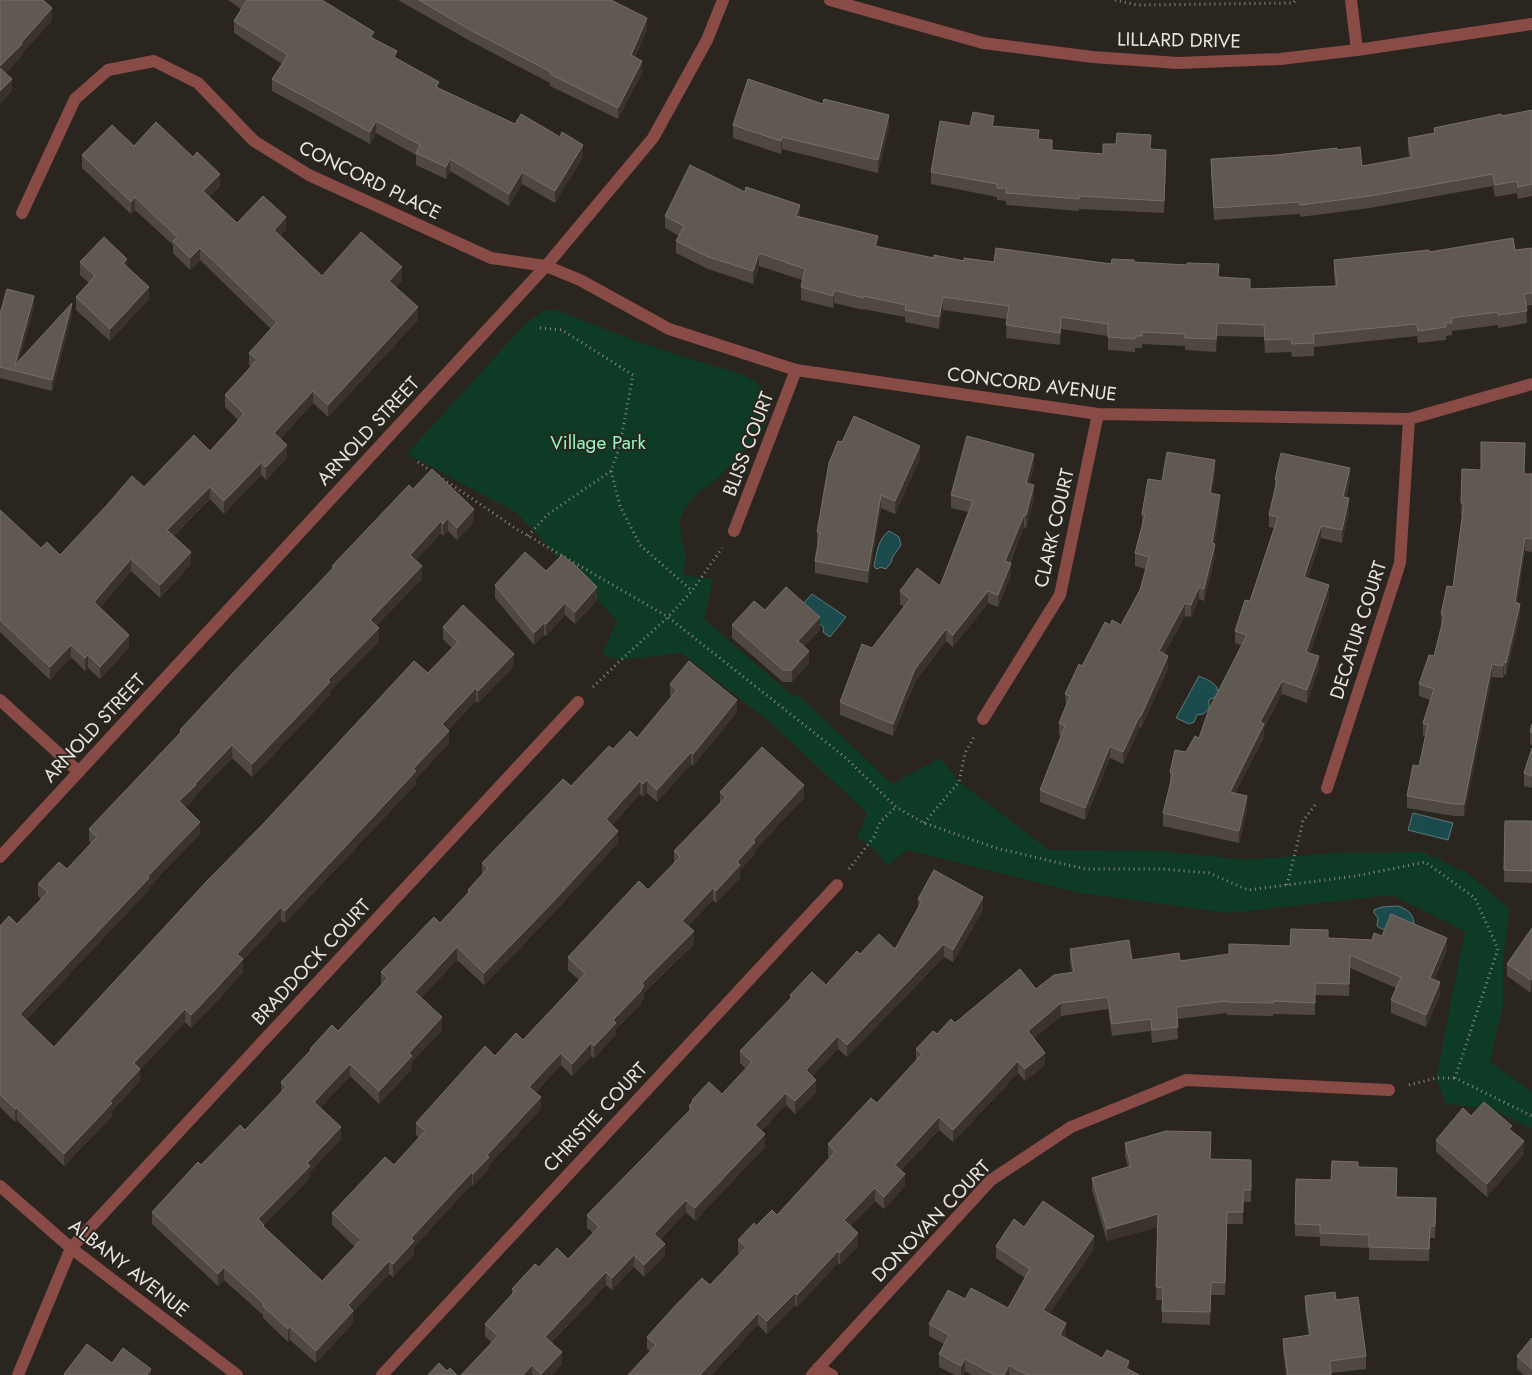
<svg xmlns="http://www.w3.org/2000/svg" width="1532" height="1375" viewBox="0 0 1532 1375" font-family="Jost,sans-serif">
<style>
.green{fill:#0e3b25}
.water{fill:#1c4b4e;stroke:#5a797a}
.lines{fill:none;stroke-linecap:round;stroke-linejoin:round}
.path{stroke:#8b8681;stroke-width:3;stroke-dasharray:1 4;stroke-linecap:butt}
.minor{stroke:#884b46;stroke-width:12}
.tertiary{stroke:#884b46;stroke-width:12}
.wall{fill:#4f4841}
.shaded-wall{fill:#39332c}
.building{fill:#5f5952;stroke:#756f69}
.labels{text-anchor:middle;dominant-baseline:central;stroke-width:4;stroke-linejoin:round;paint-order:stroke}
.street-label{font-size:19px;fill:#e9e5e1;stroke:#2b251f}
.park-label{font-size:19px;fill:#93fac1;stroke:#2b251f}
</style>
<rect width="100%" height="100%" fill="#2b251f"/>
<path class="green" d="M545 310H556L633 340 684 357 741 374 755 381 762 388 768 402 769 413 761 434 714 482 698 492 687 505 680 519 681 538 686 557 683 575 713 579 704 619 794 697 798 695 892 784 940 758 959 782 1049 850 1160 851 1247 860 1334 853 1423 852 1469 874 1509 909 1503 966V1004L1490 1062 1532 1092V1129L1492 1109 1446 1104 1436 1078 1465 931 1392 895 1229 913 1079 893 907 850 887 866C879 853 870 844 857 838L867 813 772 724 682 653 621 660 602 655 617 621 517 513 407 454 526 323Z"/>
<path class="water" d="M889 531 899 537 901 545 892 558V561L886 569 880 567 878 569 875 568 874 566C877 552 878 539 889 531Z
M812 594 846 617 830 637 823 632 824 628 804 609 802 605Z
M1199 676C1208 680 1221 684 1217 696L1209 700V709L1203 714 1197 715 1194 722 1189 724 1176 718Z
M1413 813 1453 823 1448 840 1408 830Z
M1397 906C1408 908 1415 916 1414 928 1402 929 1386 934 1377 926L1378 918 1374 913V910L1382 907Z"/>
<g class="lines">
<path class="path" d="M1115 0 1137 5 1293 3 1296 0
M540 328 562 330 633 375 620 445 611 471 620 506 640 545 692 591
M418 462 518 530 668 617 846 758 896 807 924 823 996 848 1085 869H1163L1209 873 1248 890 1356 876 1425 862 1475 898 1498 949 1455 1078 1532 1116
M528 536 547 515 611 471
M593 687 621 660 668 617 692 591 722 548
M924 823 959 782 965 753 974 737
M849 869 874 837 880 822 896 807
M1287 885 1303 821 1315 805
M1409 1085 1436 1078H1455"/>
<path class="minor" d="M1351 0 1357 50
M22 213 75 99 108 70 154 61 198 83 254 141 309 175 491 258 546 266 580 280 669 329 796 370 1098 414 1409 419 1532 384
M734 531 796 370
M0 700 79 772
M983 719 1060 595 1098 414
M1327 788 1400 563 1409 419
M0 857 546 266 653 138 707 40 723 0
M0 1186 71 1248 237 1375
M818 1368 832 1375
M18 1375 71 1248 578 702
M382 1375 837 885
M812 1375 991 1180 1071 1127 1186 1080 1389 1090"/>
<path class="tertiary" d="M830 0 983 43 1093 57 1178 63 1280 59 1357 50 1532 24"/>
</g>
<path class="wall" d="M228 0H322L374 39 397 59 439 88 583 157 555 203 522 184 509 206 450 171 446 179 416 165V155L376 133 370 144 272 91V79L282 64 234 33V21L241 9Z
M398 0H611L647 30 635 57 642 73 618 119 550 86V83L472 42Z
M1532 110V196L1518 199 1517 193 1495 197 1493 186 1370 208 1300 217V214L1214 220 1211 172V159L1276 155 1337 150 1362 166 1409 157 1408 150V138L1434 133V128Z
M733 125 889 127 878 173 782 149 781 154 733 138Z
M970 126H994L1039 139 1052 150 1103 154 1151 149 1166 163 1164 213 1079 209V211L1006 205V201L997 200V197L931 184V172Z
M134 146 220 186 209 197 237 223 286 230 280 235 322 276 402 280 396 286 418 320 328 417 313 403 280 439 287 458 266 480 261 475 224 514 210 499 174 536 191 564 160 598 131 571 100 608 129 648 100 679 88 668 85 671 71 657 50 680 0 632V510L41 548 60 555 144 487 210 451 238 420 225 407V395L251 367 249 365V353L271 329 200 260 190 270 173 253V245L135 210 131 214 82 168V155Z
M745 192 800 217 878 247 934 258 964 261 994 262 1111 264 1134 262 1219 277 1250 289 1335 286 1334 273V260L1429 252 1515 250 1532 248V305L1526 306 1527 323 1498 328V325L1452 331V335L1446 336V340L1418 343 1417 336 1314 347V356L1292 357 1291 352 1265 353 1264 337 1217 336 1216 352 1185 350V346L1142 344V348H1135V352L1108 350V336L1061 329 1060 345 1006 338 1007 319 943 310 939 329 905 322V317L863 309V310L834 303 833 308 801 300V287L802 280 759 266 753 284 708 269 676 253V241L679 236 665 228V216Z
M80 262 127 267 149 299 110 341 76 310V297L89 283 80 275Z
M34 307 19 360 72 314 52 391 0 378V314Z
M842 442 920 459 895 514 881 508 868 583 815 573V561L818 545 817 544V532Z
M1034 466 1029 484 1034 498 1026 528 1024 527 1010 563 1011 575 998 607 988 603 953 647 946 641 915 682 893 736 840 715V702L872 648 904 607 900 604V591L940 586 968 512 951 508V495Z
M1462 469 1532 474V552L1525 551 1517 603 1520 616 1506 675H1504L1503 678 1492 677 1464 816H1454L1407 808V796L1419 766 1425 736H1423V723L1430 700 1419 696V684L1434 656 1441 627V614L1453 587 1462 515H1461Z
M1215 473 1212 493 1220 507 1214 544 1215 557 1204 601 1199 599 1191 617 1185 616 1164 654 1168 669 1141 728 1140 727 1123 764 1110 758 1085 820 1040 802V790L1061 736 1059 735V723L1066 707 1065 694 1082 666 1110 625H1121L1140 590 1146 569 1135 566V553L1142 524V514L1162 481Z
M1275 479 1350 480 1346 498 1349 511 1342 543 1321 538 1308 578 1329 598 1310 653 1319 668 1307 703 1282 694 1264 728V737L1235 793 1247 809 1239 843 1163 826V813L1170 783V772L1199 738 1241 645 1235 643V631L1250 601 1274 528 1269 527V515L1275 489Z
M413 489 474 522 457 540 448 531 443 536 441 533 416 560 422 579 376 626 379 641 330 691V695L252 777 232 758 196 795V797L185 808 200 834 149 887V890L26 1020 54 1047 452 648 443 639V627L514 666 478 703 476 701 448 730 449 743 416 779V784L285 923 281 920 243 960V972L214 1004 191 1028 185 1022 140 1070V1081L112 1111V1116L64 1166 17 1120 15 1122 0 1107V926L17 924 41 899 38 896V884L67 869 91 843 89 841V829L180 733V730L332 569V566Z
M546 571 597 600 575 624 565 615 546 636 544 635 534 645 495 598V585Z
M765 610 820 630 804 647 809 663 792 682H783L732 638V625Z
M670 684 737 712 693 766 691 764 657 802 647 793 643 797 640 794 612 825 618 843 551 916 484 985 457 960 421 998 442 1030 412 1062V1069L379 1104 350 1076 320 1108 341 1139 310 1172V1178L264 1225V1227L322 1281 355 1247 332 1225V1213L394 1165 419 1138 416 1135V1123L495 1056 523 1040 579 980 568 970V957L648 890 674 863V851L720 803V792L804 798 755 850V854L740 870V878L716 903 713 900 688 926 694 944 644 993V998L641 1002V1004L616 1029V1035L594 1058 591 1056 572 1076 561 1065 536 1092 541 1109 489 1165V1169L473 1186 472 1184 414 1247V1254L393 1277 389 1274 353 1312V1323L316 1363 290 1340 288 1342 263 1318V1315L224 1280 218 1286 152 1224V1212L201 1165 245 1130 281 1093V1082L310 1051V1049L338 1031 381 985V972L440 923 468 893V890L482 875V863L613 749 637 738 671 697 670 696Z
M1532 724V745L1530 744V732Z
M1532 748V788L1524 786V773Z
M1505 821H1532V883L1504 882Z
M918 899 983 910 953 962 944 957 847 1057 838 1049 812 1076 816 1092 795 1114 786 1105 761 1131 765 1147 695 1221 686 1212 660 1240 665 1256 644 1277 634 1267 612 1290 606 1285 552 1342 562 1364 552 1375H461L492 1343 485 1336V1324L512 1294V1289L539 1267 568 1259 593 1233 587 1228V1215L689 1112V1106L692 1103V1100L722 1094 746 1069 740 1063V1051L790 999V995L826 985 860 954 895 949 918 909Z
M1532 928 1531 993 1507 976V964Z
M1382 936 1447 950 1434 980 1440 995 1426 1027 1391 1013V1000L1396 988 1350 968 1349 996 1315 995V1015L1273 1014V1016L1227 1015V1013L1177 1019 1178 1039 1152 1043 1151 1031 1112 1036 1108 1009 1061 1016 1034 1038 1045 1065 1025 1081 1018 1073 953 1142 939 1130 901 1170 905 1186 884 1209 875 1201 850 1226 858 1246 840 1265 838 1263 797 1307 795 1305 767 1334 758 1325 650 1351 647 1349V1337L710 1285 739 1254 738 1252V1240L756 1226 777 1215 829 1158 828 1157V1144L877 1103 916 1061V1049L937 1034 955 1023 1036 989 1072 972 1070 961V949L1132 960 1180 961 1290 946 1328 938 1372 940Z
M1471 1116 1512 1131 1524 1154 1487 1197 1436 1152V1140Z
M1125 1143 1211 1159 1251 1160V1202H1243V1224H1227L1225 1295H1211L1210 1325 1162 1323V1300H1156L1158 1227 1107 1241 1092 1190V1178L1128 1167 1125 1156Z
M1358 1167 1397 1180 1396 1197 1436 1198 1435 1238H1430L1429 1261 1369 1260V1248L1320 1246V1237L1295 1236V1224L1331 1180Z
M1024 1227 1094 1249 1049 1314 1066 1336 1065 1338 1102 1358 1129 1370 1139 1375H972L965 1371 963 1375H955L939 1367V1354L944 1344 929 1336V1324L965 1299 1008 1308 1025 1278 996 1258V1246Z
M1305 1296 1336 1300 1366 1356V1369L1331 1373V1375H1286L1283 1351V1339L1309 1336 1305 1309Z
M1532 1338V1375H1524L1517 1369V1356Z"/>
<path class="shaded-wall" d="M52 8V21L22 54V56L0 79V66Z
M647 18V30L631 67V55Z
M374 32V44L370 37Z
M642 61V73L618 119V108Z
M12 79V91L0 104V91Z
M889 115V127L878 173V160Z
M376 121V133L370 144V132Z
M782 137V149L781 154V141Z
M583 145V157L555 203V191Z
M1166 150V163L1164 213V201Z
M450 159V171L446 179V167Z
M522 172V184L509 206V194Z
M220 174V186L203 203V191Z
M135 197V210L131 214V202Z
M800 205V217L796 216Z
M286 217V230L274 242V230Z
M878 236V249L875 246Z
M200 248V260L190 270V258Z
M759 253V266L753 284V271Z
M127 259V271L123 263Z
M402 267V280L389 293V281Z
M149 287V299L110 341V329Z
M834 290V303L833 308V296Z
M34 296V307L16 371 15 365Z
M943 297V310L939 329V317Z
M72 303V314L52 391V380Z
M418 307V320L328 417V405Z
M313 391V403L274 446V433Z
M287 445V458L266 480V467Z
M920 446V459L895 514V501Z
M1034 454V466L1026 495V483Z
M1215 460V473L1210 506V493Z
M261 463V475L224 514V501Z
M1350 468V480L1343 510V497Z
M1034 485V498L1026 528V515Z
M210 487V499L167 543V530Z
M881 495V508L868 583V571Z
M1220 495V507L1212 556V543Z
M1349 498V511L1342 543V530Z
M474 509V522L457 540V528Z
M1024 515V527L1005 573V561Z
M448 518V531L443 536V524Z
M441 521V533L410 567V555Z
M1321 526V538L1304 589V577Z
M1525 538V551L1515 615V602Z
M1215 544V557L1204 601V589Z
M191 552V564L160 598V585Z
M131 559V571L94 615V602Z
M1011 563V575L998 607V595Z
M422 566V579L370 632V620Z
M1329 585V598L1306 664V652Z
M597 587V600L575 624V612Z
M1199 587V599L1191 617V605Z
M988 591V603L953 647V635Z
M565 603V615L546 636V624Z
M1185 603V616L1159 663V651Z
M1520 604V616L1506 675V663Z
M820 617V630L798 654V641Z
M544 623V635L534 645V633Z
M379 628V641L330 691V695L252 777V764L328 680Z
M946 629V641L915 682 893 736V724L915 669Z
M129 635V648L100 679V667Z
M71 645V657L50 680V667Z
M809 651V663L792 682V670Z
M514 654V666L478 703V691Z
M88 655V668L85 671V658Z
M1168 656V669L1141 728V716Z
M1319 656V668L1307 703V690Z
M1504 662V675L1503 678V666Z
M1492 664V677L1464 816V804Z
M1282 681V694L1264 728V737L1230 804V792L1260 722Z
M476 688V701L442 736V724Z
M737 700V712L693 766V754Z
M1140 715V727L1123 764V752Z
M449 731V743L416 779V784L285 923V911L413 769Z
M232 745V758L196 795V797L179 814V801Z
M1110 746V758L1085 820V808Z
M691 752V764L657 802V790Z
M647 780V793L643 797V784Z
M640 781V794L606 831V819Z
M804 785V798L755 850V854L740 870V878L716 903V891L737 862 753 840Z
M1247 796V809L1239 843V831Z
M200 822V834L149 887V890L20 1027V1014L148 876Z
M618 831V843L551 916 484 985V973Z
M713 888V900L682 933V921Z
M983 897V910L953 962V950Z
M281 907V920L243 960V972L191 1028V1015L237 954Z
M694 931V944L644 993V998L641 1002V1004L616 1029V1035L594 1058V1046L613 1020 642 983Z
M1447 938V950L1430 990V978Z
M944 944V957L847 1057V1045Z
M457 947V960L415 1005V992Z
M1440 982V995L1426 1027V1015Z
M1061 1003V1016L1028 1043V1031Z
M185 1009V1022L140 1070V1081L112 1111V1116L64 1166V1154L110 1101 134 1063Z
M442 1017V1030L412 1062V1069L379 1104V1091L409 1053Z
M838 1036V1049L806 1083V1070Z
M591 1043V1056L572 1076V1064Z
M561 1053V1065L529 1099V1087Z
M1045 1053V1065L1025 1081V1069Z
M1018 1061V1073L953 1142V1130Z
M350 1064V1076L314 1115V1102Z
M816 1080V1092L795 1114V1101Z
M786 1093V1105L755 1138V1125Z
M541 1097V1109L489 1165V1169L473 1186V1174L487 1155Z
M17 1108V1120L15 1122V1109Z
M939 1117V1130L895 1177V1165Z
M341 1127V1139L310 1172V1178L264 1225V1237L258 1219 307 1163Z
M765 1134V1147L695 1221V1208Z
M1524 1141V1154L1487 1197V1184Z
M472 1172V1184L414 1247V1254L393 1277V1264L411 1238Z
M905 1174V1186L884 1209V1197Z
M875 1188V1201L844 1232V1220Z
M686 1200V1212L654 1246V1234Z
M1158 1214V1227L1107 1241V1229Z
M858 1233V1246L840 1265V1253Z
M1094 1236V1249L1043 1323V1310Z
M665 1244V1256L644 1277V1265Z
M838 1251V1263L797 1307V1295Z
M634 1255V1267L612 1290V1278Z
M389 1261V1274L353 1312V1323L316 1363V1351L348 1305Z
M224 1267V1280L218 1286V1274Z
M606 1272V1285L545 1349V1337Z
M795 1293V1305L767 1334V1321Z
M758 1313V1325L712 1375H700Z
M1066 1323V1336L1060 1348V1335Z
M290 1327V1340L288 1342V1329Z
M562 1352V1364L552 1375H541Z
M965 1359V1371L963 1375H961V1366Z
M1129 1361V1374L1126 1368Z
M532 1365V1375H523Z
M1009 1365V1375H1004Z
M151 1369V1375H147Z"/>
<path class="building" d="M0 0H43L52 8 21 43 22 44 0 66Z
M247 0H322L374 32 370 37 397 51 394 57 439 82 436 87 515 124 521 114 560 137 562 132 583 145 555 191 522 172 509 194 450 159 446 167 416 153 420 145 376 121 370 132 272 79 288 55 234 21Z
M419 0H611L647 18 631 55 642 61 618 108 550 74 551 72 472 31Z
M0 68 12 79 0 91Z
M748 79 823 104 824 99 889 115 878 160 782 137 781 141 733 125Z
M1532 110V184L1518 187 1517 181 1495 185 1493 174 1370 196 1300 205V202L1214 208 1211 159 1276 155 1337 148V150L1360 147 1362 166 1412 157 1408 138 1435 133 1434 128 1501 114 1502 116Z
M973 112 994 116 992 126 1039 130 1038 139 1052 140V150L1103 154V144H1116L1117 133 1151 135 1150 149 1166 150 1164 201 1079 196V199L1006 193V188H997V184L931 172 940 121 970 126Z
M156 122 193 157 197 152 220 174 203 191 237 223 263 196 286 217 274 230 322 276 361 232 402 267 389 281 418 307 328 405 313 391 274 433 287 445 266 467 261 463 224 501 210 487 167 530 191 552 160 585 131 559 94 602 129 635 100 667 88 655 85 658 71 645 50 667 0 620V510L41 548 47 542 60 555 107 505 132 476 144 487 194 435 210 451 244 414 225 395 257 360 249 353 277 322 200 248 190 258 173 241 177 237 135 197 131 202 82 155 112 125 134 146Z
M690 165 745 192 746 187 800 205 796 216 878 236 875 246 934 258V255L964 261V258L994 262 996 248 1111 264 1112 259 1134 260V262L1187 265V263L1219 264 1218 277 1250 279V289L1337 286 1334 260 1429 250V252L1513 238 1515 250 1532 248V293L1524 294 1527 311 1498 315V312L1451 318 1452 323H1445L1446 327 1418 331 1417 324 1313 334 1314 343 1292 344 1291 339 1265 340 1264 325 1217 323 1216 339 1185 338V334L1142 332V336H1135V339L1108 337V324L1061 317 1060 333 1006 325 1009 306 943 297 939 317 905 310 906 305 863 296V298L834 290 833 296 801 287 805 269 759 253 753 271 708 257 676 241 684 226 665 216Z
M104 237 127 259 123 263 149 287 110 329 76 297 95 276 80 262Z
M7 289 34 296 15 365 72 303 52 380 0 367V314Z
M854 416 920 446 895 501 881 495 868 571 815 561 820 533 817 532 829 463 838 441 842 442Z
M967 436 1034 454 1026 483 1034 485 1026 515H1024L1005 561 1011 563 998 595 988 591 953 635 946 629 915 669 893 724 840 702 862 644 872 648 910 599 900 591 917 568 940 586 973 501 951 495Z
M1481 442 1525 443 1524 474H1532V539L1525 538 1515 602 1520 604 1506 663 1504 662 1503 666 1492 664 1464 804H1454L1407 796 1413 765 1419 766 1428 725 1423 723 1434 689 1419 684 1429 655 1434 656 1444 616 1441 614 1447 586 1453 587 1464 503H1461L1462 469 1481 470Z
M1167 452 1215 460 1210 493 1220 495 1212 543 1215 544 1204 589 1199 587 1191 605 1185 603 1159 651 1168 656 1141 716 1140 715 1123 752 1110 746 1085 808 1040 790 1065 726 1059 723 1070 696 1065 694 1079 664 1082 666 1105 622 1110 625 1112 620 1121 625 1140 590 1149 557 1135 553 1145 515 1142 514 1148 479 1162 481Z
M1281 453 1350 468 1343 497 1349 498 1342 530 1321 526 1304 577 1329 585 1306 652 1319 656 1307 690 1282 681 1260 722 1264 724 1230 792 1247 796 1239 831 1163 813 1173 773 1170 772 1175 750 1186 752 1195 736 1199 738 1209 709 1247 635 1235 631 1245 600 1250 601 1278 517 1269 515 1277 480 1275 479Z
M432 469 474 509 457 528 448 518 443 524 441 521 410 555 422 566 370 620 379 628 328 680 330 682 252 764 232 745 195 784 196 785 179 801 200 822 148 876 149 878 20 1014 54 1047 206 882 264 823 414 661 428 673 458 642 443 627 463 605 514 654 478 691 476 688 442 724 449 731 413 769 416 771 285 911 281 907 237 954 243 959 214 991 191 1015 185 1009 134 1063 140 1069 110 1101 112 1103 64 1154 17 1108 15 1109 0 1094V926L9 916 17 924 48 892 38 884 59 862 67 869 97 837 89 829 182 731 180 730 230 676 334 567 332 566 409 485 413 489Z
M525 552 546 571 562 555 576 566 597 587 575 612 565 603 546 624 544 623 534 633 495 585Z
M786 587 820 617 798 641 809 651 792 670H783L732 625 754 601 765 610Z
M689 661 737 700 693 754 691 752 657 790 647 780 643 784 640 781 606 819 618 831 551 904 484 973 457 947 415 992 442 1017 409 1053 412 1056 379 1091 350 1064 314 1102 341 1127 307 1163 310 1166 258 1219 264 1225 263 1226 322 1281 361 1240 332 1213 385 1157 394 1165 425 1131 416 1123 485 1046 495 1056 516 1033 523 1040 585 974 568 957 639 881 648 890 680 857 674 851 726 797 720 792 762 747 804 785 753 840 755 842 737 862 740 865 716 891 713 888 682 921 694 931 642 983 644 986 640 991H641L613 1020 616 1023 594 1046 591 1043 572 1064 561 1053 529 1087 541 1097 487 1155 489 1157 473 1174 472 1172 411 1238 414 1241 393 1264 389 1261 348 1305 353 1311 316 1351 290 1327 288 1329 263 1306 264 1304 224 1267 218 1274 152 1212 198 1162 201 1165 240 1125 245 1130 286 1087 281 1082 311 1050 310 1049 332 1025 338 1031 388 978 381 972 434 917 440 923 470 891 468 890 488 868 482 863 563 779 571 786 609 746 613 749 630 731 637 738 677 690 670 684Z
M1532 724V733L1530 732Z
M1532 748V776L1524 773Z
M1505 821H1532V871L1504 870Z
M934 870 983 897 953 950 944 944 847 1045 838 1036 806 1070 816 1080 795 1101 786 1093 755 1125 765 1134 695 1208 686 1200 654 1234 665 1244 644 1265 634 1255 612 1278 606 1272 545 1337 562 1352 541 1374 532 1365 523 1375H461L498 1336 485 1324 515 1291 512 1289 535 1264 539 1267 557 1248 568 1259 599 1227 587 1215 692 1108 689 1106 693 1101 692 1100 709 1082 722 1094 752 1062 740 1051 792 997 790 995 812 972 826 985 857 951 860 954 879 934 895 949 922 901 918 899Z
M1391 914 1447 938 1430 978 1440 982 1426 1015 1391 1000 1401 977 1350 955 1349 984 1315 983V1003L1273 1001V1003L1227 1002V1001L1176 1007 1178 1027 1152 1030 1151 1019 1112 1024 1108 997 1061 1003 1028 1031 1045 1053 1025 1069 1018 1061 953 1130 939 1117 895 1165 905 1174 884 1197 875 1188 844 1220 858 1233 840 1253 838 1251 797 1295 795 1293 767 1321 758 1313 700 1375H628L656 1345 647 1337 675 1306 702 1278 710 1285 746 1247 738 1240 754 1223 756 1226 772 1210 777 1215 835 1152 828 1144 871 1098 877 1103 922 1054 916 1049 933 1031 937 1034 951 1019 955 1023 1020 969 1036 989 1054 975 1074 972 1070 949 1129 940 1132 960 1179 953 1180 961 1229 954V944L1290 946 1291 929 1328 930V938L1372 940 1374 933 1382 936Z
M1532 928V979L1531 980 1507 964Z
M1484 1102 1512 1126 1509 1129 1524 1141 1487 1184 1436 1140 1463 1108 1471 1116Z
M1166 1131 1211 1132 1210 1159 1251 1160V1190H1243V1212H1227L1225 1283 1211 1282 1210 1312 1162 1311 1163 1288 1156 1287 1158 1214 1107 1229 1092 1178 1131 1166 1125 1143Z
M1332 1161 1358 1162V1167L1397 1168 1396 1197 1436 1198 1435 1226H1430L1429 1249 1369 1247V1235L1320 1233V1225L1295 1224 1296 1179 1331 1180Z
M1043 1201 1094 1236 1043 1310 1066 1323 1060 1335 1102 1358 1107 1350 1129 1361 1126 1368 1139 1375H1027L1009 1365 1004 1375H995L965 1359 961 1366 939 1354 949 1335 929 1324 948 1290 965 1299 971 1288 1008 1308 1030 1269 996 1246 1014 1219 1024 1227Z
M1335 1292 1336 1300 1358 1297 1366 1356 1330 1361 1331 1375H1288L1283 1339 1310 1335 1305 1296Z
M1532 1338V1369L1517 1356Z
M87 1344 112 1363 123 1348 151 1369 147 1375H65L64 1374Z
M439 1363 447 1371 450 1368 457 1375H428Z"/>
<g class="labels">
<g class="street-label">
<text transform="translate(1179 40) rotate(1)">LILLARD DRIVE</text>
<text transform="translate(370 180) rotate(26)">CONCORD PLACE</text>
<text transform="translate(1032 384) rotate(7)">CONCORD AVENUE</text>
<text transform="translate(368 431) rotate(-47)">ARNOLD STREET</text>
<text transform="translate(748 444) rotate(-69)">BLISS COURT</text>
<text transform="translate(1054 528) rotate(-77)">CLARK COURT</text>
<text transform="translate(1358 630) rotate(-72)">DECATUR COURT</text>
<text transform="translate(94 728) rotate(-47)">ARNOLD STREET</text>
<text transform="translate(311 962) rotate(-47)">BRADDOCK COURT</text>
<text transform="translate(595 1117) rotate(-47)">CHRISTIE COURT</text>
<text transform="translate(931 1221) rotate(-46)">DONOVAN COURT</text>
<text transform="translate(129 1268) rotate(38)">ALBANY AVENUE</text>
</g>
<g class="park-label">
<text x="598" y="442">Village Park</text>
</g>
</g>
</svg>
